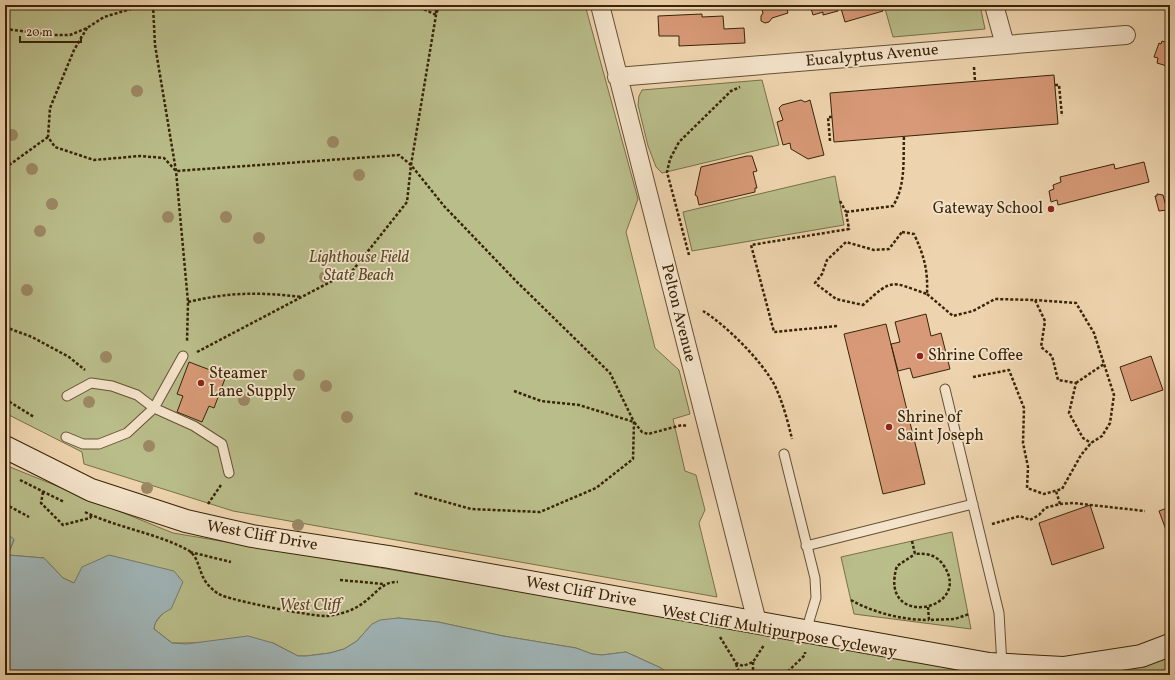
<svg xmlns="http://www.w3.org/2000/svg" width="1175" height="680" viewBox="0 0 1175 680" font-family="Vollkorn,serif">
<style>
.green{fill:#b9bd8a;stroke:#787049}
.water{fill:#a0b5b7;stroke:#767b71}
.building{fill:#d79977;stroke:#382408}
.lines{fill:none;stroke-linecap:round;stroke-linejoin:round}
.lane-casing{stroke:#665032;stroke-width:11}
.street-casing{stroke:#665032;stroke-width:20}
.secondary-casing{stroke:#382408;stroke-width:24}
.path{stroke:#382408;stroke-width:2.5;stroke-dasharray:3 2;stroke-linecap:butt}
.lane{stroke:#f4e3ca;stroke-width:9}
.street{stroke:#f4e3ca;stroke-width:18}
.secondary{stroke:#f4e3ca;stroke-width:22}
.tree{fill:#9c8864}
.poi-dot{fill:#8f2418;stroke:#f4e3ca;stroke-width:1.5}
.labels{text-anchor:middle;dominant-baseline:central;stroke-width:3.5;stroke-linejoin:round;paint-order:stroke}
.street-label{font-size:16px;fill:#382408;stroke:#f4e3ca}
.poi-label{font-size:16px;fill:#382408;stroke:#f4e3ca;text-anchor:start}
.park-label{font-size:16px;font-style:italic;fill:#584a28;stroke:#f4e3ca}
</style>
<rect width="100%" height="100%" fill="#eed4ae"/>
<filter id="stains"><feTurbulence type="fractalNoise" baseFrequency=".005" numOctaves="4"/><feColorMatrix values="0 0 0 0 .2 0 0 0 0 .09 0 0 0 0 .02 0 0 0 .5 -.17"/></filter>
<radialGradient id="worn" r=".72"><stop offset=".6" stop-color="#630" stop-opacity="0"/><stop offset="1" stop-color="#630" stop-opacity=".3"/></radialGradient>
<path class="green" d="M5 5H585L638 199 626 232 655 348 679 370 690 414 673 419 685 471 696 475 705 510 699 523 717 597 233 511 84 464 82 452 5 413Z
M884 5H980L985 29 893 37Z
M762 80 779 145 662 173 656 167 648 146 638 105 639 96 642 90Z
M835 176 844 225 692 251 683 212Z
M5 465 173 533 910 657 955 670 982 675 668 674 661 668 626 652 602 655 592 654 576 648 503 636 438 622 398 618 372 624 357 641 344 649 330 653 306 656H298L273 643H172L154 629 155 623 163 613 74 583 63 578 44 558 8 555 14 540 5 533Z
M952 532 971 629 854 614 841 557Z
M1170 650V675H1077Z"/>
<path class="water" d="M5 533 14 539 8 555 44 558 63 578 74 583 82 567 109 555 174 571 183 582 171 609C162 613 155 619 154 629L172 643 186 644 248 636 273 643 298 656H306L330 653 344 649 357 641 372 624 380 620 398 618 438 622 503 636 576 648 592 654 602 655 626 652 661 668 668 674 676 675H5Z"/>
<path class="building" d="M658 5H685L658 9Z
M761 5H786L788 13 772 18 769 22 765 23 761 21V16L763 13Z
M810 5H836L838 11 823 15V12L813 15Z
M840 5H882L883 11 845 22Z
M1158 5H1170V13Z
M702 14V17L723 16 724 29 744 28 745 43 679 46V36H659L658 16Z
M1162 41 1170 44V67L1157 63 1158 58 1154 57 1159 43 1161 44Z
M1054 75 1058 124 834 142 830 93Z
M801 100 805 102 810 100 824 155 808 159 791 149 790 143 783 145 777 122 783 120 779 108 782 105Z
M747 156H752L757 171 753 172 757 188H755V192L699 205 697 196 695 195 701 167Z
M1144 162 1149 182 1058 205 1057 200 1051 202 1049 191 1054 189 1053 185 1061 182 1060 177 1114 164 1115 169Z
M1157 194 1163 195 1167 210 1159 211 1155 196H1157Z
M926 314 931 336 941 333 950 369 913 378 910 368 898 371 891 344 900 342 895 322Z
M886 324 925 484 883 494 844 334Z
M1151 356 1163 390 1131 401 1120 367Z
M189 362 226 376 214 408 209 406 202 422 177 412 183 396 177 394Z
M1090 505 1104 548 1052 565 1039 523Z
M1170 507V528L1166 530 1159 511Z"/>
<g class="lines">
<g class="lane-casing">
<path id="lane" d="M945 389 999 613 1002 665
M67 396 91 383 112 386 137 395 154 408 194 426 222 444 229 473
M66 437 83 444H99L127 433 154 408 183 356
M784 454 815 578 816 598 806 631
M806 546 973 504"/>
</g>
<g class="street-casing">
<path id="street" d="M600 5 757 622
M994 5 1005 45
M617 77 1126 35"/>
</g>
<g class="secondary-casing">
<path id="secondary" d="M5 447 91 490 186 521 252 536 389 557 989 664 1063 668 1141 656 1170 645"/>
</g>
<path class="path" d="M153 5 155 45 176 171 188 302 187 342
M415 5 436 15V5
M87 28 74 50 50 108 48 137 55 147 94 160 140 156 164 158 176 171 399 155 411 165 444 206 516 281 610 373 634 422 633 459 596 488 540 512 471 509 414 493
M5 29 54 35H70L87 28 104 17 144 5
M974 67 975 81
M1055 85H1059L1062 116
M830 141 828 117H832
M5 168 48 137
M840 201 846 212
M902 232 914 234C924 256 928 269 927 294 890 281 893 278 863 305L836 299 815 283 822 274 827 260 846 242 874 250 889 249Z
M689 255 667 172 670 159 679 142 731 91 740 87
M927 294 953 316 973 311 995 299 1035 300 1045 321 1041 347 1052 356 1058 380 1076 383 1069 413 1083 438 1091 443
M188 302C230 292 259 292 302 297
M703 311C726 325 763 362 775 386 783 403 788 422 792 439
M837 326 774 332 751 245 849 229 846 212 893 206C906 185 903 160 904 136
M5 327 32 337 69 357 85 370
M197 352 353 270 407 202 411 165 436 15 439 5
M973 377 1009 370 1024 408 1023 443 1028 467 1027 488 1044 494 1062 489 1081 455 1091 443 1102 436 1110 423 1114 395 1094 333 1076 303 1035 300
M1076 383 1104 364
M514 391 541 401 579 405 634 422 642 432 648 434 682 425 687 426
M5 399 34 417
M20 480 64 502
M43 492 41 503 63 525 90 518 92 515
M5 504 29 517
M208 504 221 485
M1060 504 1073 503 1145 511
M85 512C118 528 156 533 188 550 198 556 199 570 204 579 206 583 214 592 219 594 227 600 316 617 326 616 338 615 353 611 363 603 375 595 382 581 398 582
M992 524 1020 516 1030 520 1039 515 1045 508 1060 504 1056 491
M912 541 915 554C927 553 937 555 944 566 974 611 877 630 897 566L915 554
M190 552 231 562
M340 580 384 584
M851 600C874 613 903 620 929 620
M928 607 929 620 955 619 969 614
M720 637 736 663 743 666 753 662 764 645
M736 664 740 675
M753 675V662
M784 675 805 655V652"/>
<use href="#lane" class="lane"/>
<use href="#street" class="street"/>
<use href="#secondary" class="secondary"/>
</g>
<g class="tree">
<circle cx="137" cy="91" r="6"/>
<circle cx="12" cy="135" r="6"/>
<circle cx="333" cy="142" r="6"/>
<circle cx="32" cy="169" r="6"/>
<circle cx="359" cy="175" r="6"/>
<circle cx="52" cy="204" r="6"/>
<circle cx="168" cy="217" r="6"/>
<circle cx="226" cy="217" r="6"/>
<circle cx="40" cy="231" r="6"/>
<circle cx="259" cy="238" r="6"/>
<circle cx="325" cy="277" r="6"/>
<circle cx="27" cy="290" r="6"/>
<circle cx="106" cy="357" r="6"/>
<circle cx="299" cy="375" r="6"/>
<circle cx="326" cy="386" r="6"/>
<circle cx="244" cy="400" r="6"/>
<circle cx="89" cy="402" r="6"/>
<circle cx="347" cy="417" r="6"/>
<circle cx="149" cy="446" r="6"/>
<circle cx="147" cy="488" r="6"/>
<circle cx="298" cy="525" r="6"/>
</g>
<g class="poi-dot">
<circle cx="1051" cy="209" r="4"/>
<circle cx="920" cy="356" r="4"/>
<circle cx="201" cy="383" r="4"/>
<circle cx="889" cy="427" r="4"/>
</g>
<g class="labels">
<g class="street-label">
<text transform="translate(872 56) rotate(-5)">Eucalyptus Avenue</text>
<text transform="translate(678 313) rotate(76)">Pelton Avenue</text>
<text transform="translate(262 536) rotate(10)">West Cliff Drive</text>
<text transform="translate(581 592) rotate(10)">West Cliff Drive</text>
<text transform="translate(779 632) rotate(10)">West Cliff Multipurpose Cycleway</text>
</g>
<g class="poi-label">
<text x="1043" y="209" text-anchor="end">Gateway School</text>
<text x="928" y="356">Shrine Coffee</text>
<text x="209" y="374">Steamer<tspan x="209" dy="18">Lane Supply</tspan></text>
<text x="897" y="418">Shrine of<tspan x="897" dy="18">Saint Joseph</tspan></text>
</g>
<g class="park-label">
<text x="359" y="258">Lighthouse Field<tspan x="359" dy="18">State Beach</tspan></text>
<text x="310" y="606">West Cliff</text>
</g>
</g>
<rect width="1175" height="680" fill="none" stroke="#eed4ae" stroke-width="20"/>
<rect x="6" y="6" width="1163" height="668" fill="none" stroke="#382408" stroke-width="2"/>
<rect x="10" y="10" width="1155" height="660" fill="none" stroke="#382408"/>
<path d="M20 36v6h61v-6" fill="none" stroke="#382408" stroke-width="2"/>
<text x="26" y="36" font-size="12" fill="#382408" stroke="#f4e3ca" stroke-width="3" paint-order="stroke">20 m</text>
<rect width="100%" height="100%" filter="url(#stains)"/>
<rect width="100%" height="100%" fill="url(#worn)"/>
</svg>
